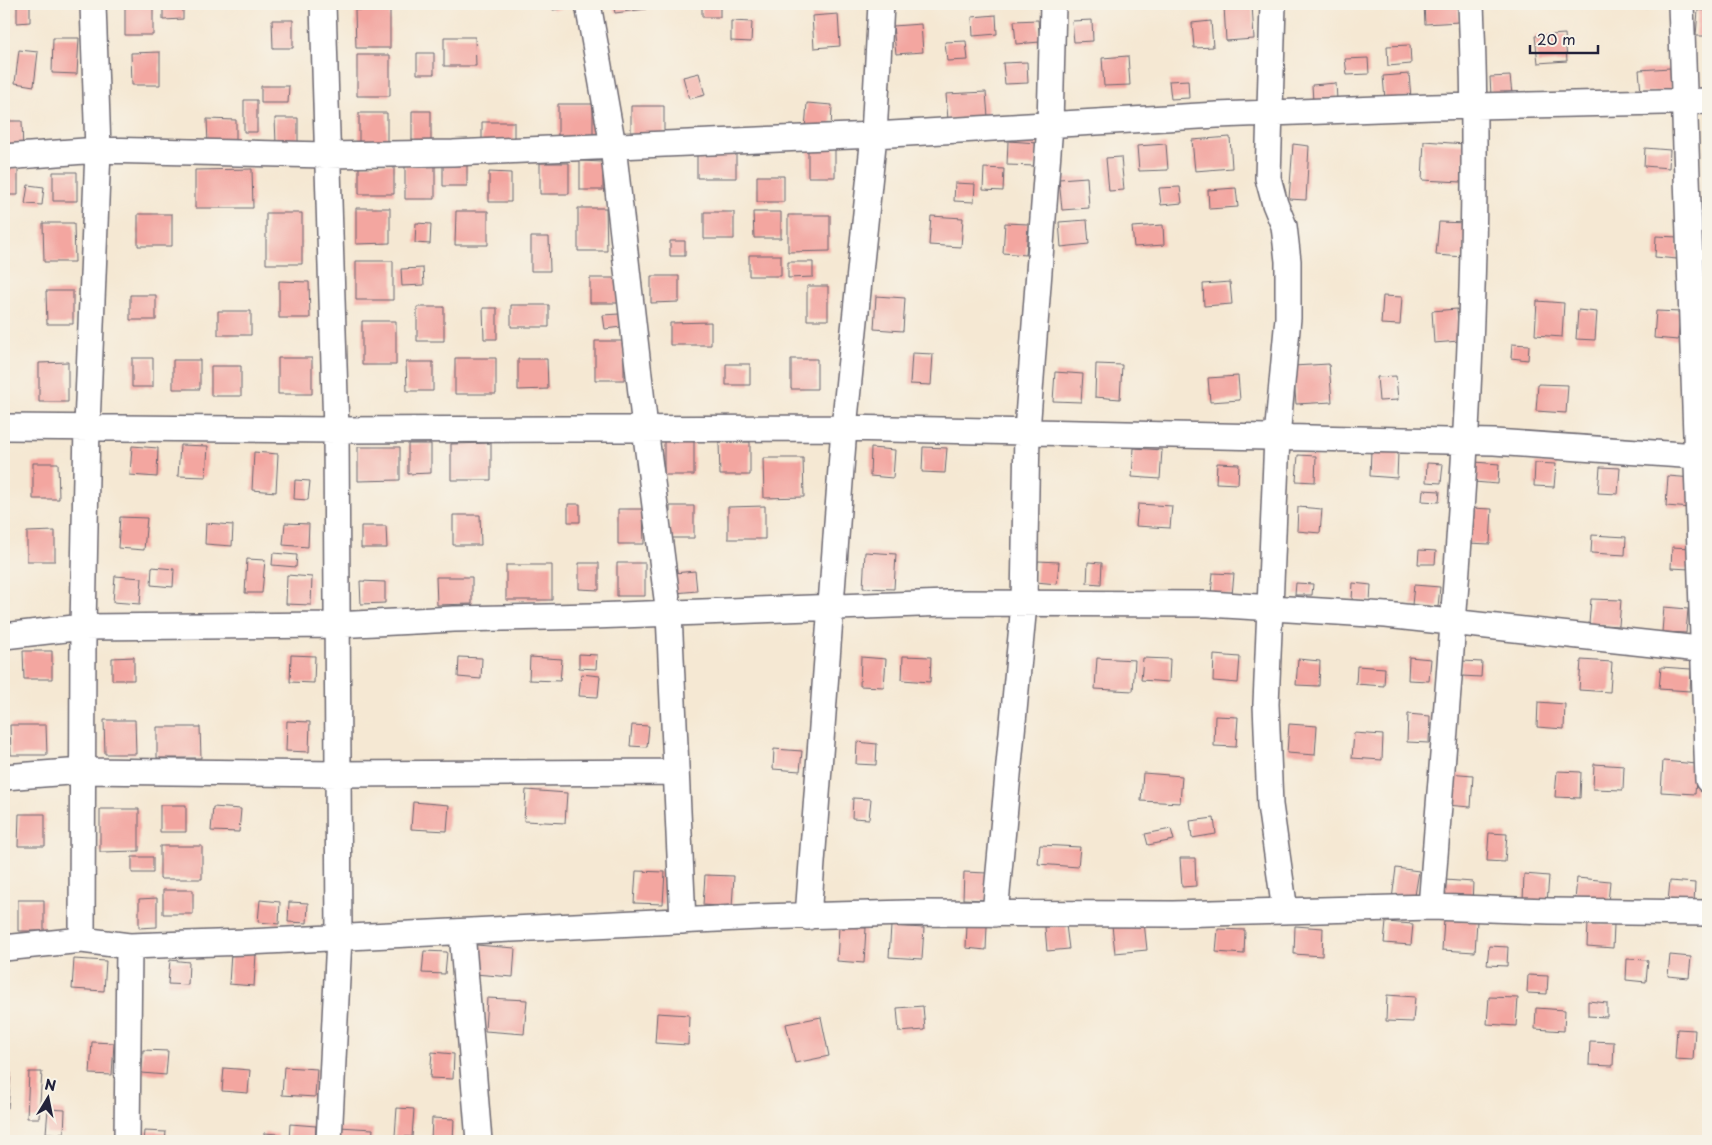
<svg xmlns="http://www.w3.org/2000/svg" width="1712" height="1145" viewBox="0 0 1712 1145" font-family="'Playpen Sans',sans-serif">
<style>
.building{fill:#f3a6a0}
.lines{fill:none;stroke-linecap:round;stroke-linejoin:round}
.minor-casing{stroke:#6c6770;stroke-width:28}
.minor{stroke:#fff;stroke-width:25}
</style>
<rect width="100%" height="100%" fill="#f7f3e8"/>
<filter id="ink" filterUnits="userSpaceOnUse"><feTurbulence type="fractalNoise" baseFrequency=".02" numOctaves="2"/><feDisplacementMap in="SourceGraphic" scale="10" xChannelSelector="R" yChannelSelector="G"/><feConvolveMatrix kernelMatrix="1 2 1 2 8 2 1 2 1" color-interpolation-filters="sRGB"/></filter>
<filter id="wash" filterUnits="userSpaceOnUse"><feTurbulence type="fractalNoise" baseFrequency=".0096" numOctaves="4" result="noise"/><feDisplacementMap in="SourceGraphic" scale="20" xChannelSelector="R" yChannelSelector="G"/><feGaussianBlur stdDeviation="1.12" result="paint"/><feColorMatrix in="noise" values="0 0 0 0 0 0 0 0 0 0 0 0 0 0 0 0 0 1.4 0 .05"/><feComposite in="paint" operator="in"/></filter>
<g filter="url(#wash)">
<rect width="100%" height="100%" fill="#f5e8d3"/>
<g id="blocks">
<path class="building" d="M4 4H7V24H4Z
M17 4H30V22L17 23Z
M125 4H153V35H125Z
M163 4H183V19L163 20Z
M551 4H575L576 6 553 10Z
M613 4H646V9L615 13Z
M702 4H720V17H702Z
M1248 4H1252L1254 39 1226 41 1224 6Z
M1424 4H1458L1459 22 1425 24Z
M1641 4H1666V6L1641 8Z
M355 10H390V48H356Z
M1698 10 1708 11V36H1696Z
M838 14 840 46 814 48 812 16Z
M996 15 997 34 973 36 972 17Z
M272 20H293V48H273Z
M1038 20 1040 42 1016 44 1014 21Z
M1092 20 1093 41 1074 42 1072 21Z
M731 21 752 22 751 42 731 41Z
M1211 21 1213 47 1194 48 1192 23Z
M921 24 923 52 896 54 893 26Z
M1565 34 1567 61 1538 63 1535 36Z
M444 37H475L476 66H444Z
M53 38H79L77 74 52 73Z
M966 41 968 60 947 61 945 42Z
M1410 45 1411 64 1388 66 1387 46Z
M19 50 38 52 34 86 15 83Z
M160 52V85H132L131 53Z
M417 53H434V74H417Z
M357 55H390V96H357Z
M1128 56 1130 85 1104 86 1102 58Z
M1368 58 1369 74 1347 75 1345 59Z
M1027 62 1028 83 1005 84 1003 63Z
M1670 68 1671 91 1641 93 1639 70Z
M699 73 705 95 689 99 683 77Z
M1409 74 1411 98 1385 100 1383 76Z
M1510 76 1512 94 1491 96 1490 77Z
M1188 80 1189 98 1171 99 1169 81Z
M1336 83 1337 100 1313 102 1312 85Z
M261 86H289L288 103H261Z
M986 92 988 117 948 120 946 94Z
M244 100H257V132H244Z
M807 103 832 105 831 130 805 129Z
M558 104H593V137L558 138Z
M631 106H664V136L631 135Z
M412 111H431V144H412Z
M359 113H387V144H359Z
M275 118H298V143L276 144Z
M207 119 236 120V145H208Z
M4 121H22L23 153H4Z
M482 122H514V145H482Z
M1230 137 1232 168 1195 171 1192 140Z
M1008 141 1038 143 1036 166 1007 165Z
M1424 141 1465 144 1462 182 1422 180Z
M1166 144 1168 170 1139 171 1137 146Z
M1293 144 1309 146 1306 200 1289 199Z
M808 147H835V177H808Z
M1645 148 1670 150 1669 168 1644 166Z
M697 153H736V178H697Z
M1121 157 1124 190 1109 191 1106 158Z
M580 161 603 162V190H580Z
M443 162H467V186H443Z
M540 163H569V194H540Z
M394 164V194H359V165Z
M405 165H435V199H405Z
M4 168H18V195H4Z
M984 168 1004 169 1003 191 983 190Z
M252 169 253 208H195V170Z
M53 172H77V201H53Z
M489 172 511 173V202H489Z
M757 176H784V202H757Z
M1087 177 1089 208 1062 210 1059 179Z
M955 183 975 184 974 202 954 201Z
M28 185 44 187 42 205 25 204Z
M1180 187 1182 203 1161 205 1159 188Z
M1236 188 1238 207 1209 209 1208 190Z
M356 208H390V243L356 244Z
M578 208H606L607 251H578Z
M456 211H488V245H455Z
M704 212H734V239H704Z
M753 212H781V238H754Z
M266 213H302V264H266Z
M138 214H172V246H138Z
M788 215H830V251L788 252Z
M931 216 963 218 961 247 929 245Z
M1087 220 1089 244 1061 247 1059 222Z
M1439 222 1466 223 1464 257 1436 255Z
M43 223H74L75 262H44Z
M416 223 431 224 430 244 415 243Z
M1005 223 1028 224 1026 255 1003 253Z
M1163 225 1164 245 1134 247 1132 227Z
M1656 236 1678 237 1677 259 1655 257Z
M531 237H549L550 271H531Z
M670 241H685V256H670Z
M749 255H781V276H749Z
M356 261H393V300H356Z
M788 262H813V277L788 278Z
M423 268 424 285 402 286 401 269Z
M651 276H679V302L651 303Z
M590 278H618V303H590Z
M279 281 309 282 310 318H279Z
M1230 282 1232 304 1204 306 1203 284Z
M807 286H828V320H807Z
M46 291H73V324H47Z
M130 295H156V320H130Z
M876 296 905 298 903 331 874 329Z
M1383 296 1402 297 1400 325 1381 324Z
M1537 301 1564 303 1562 337 1535 335Z
M511 305H549V327H511Z
M417 307H444V341H417Z
M483 308H497V339H484Z
M1457 309 1459 341 1434 343 1432 311Z
M1578 310 1597 312 1595 340 1576 339Z
M218 311H251V335H218Z
M1656 311 1680 312 1678 340 1654 338Z
M619 314 621 327 605 329 603 315Z
M362 321H396V365H362Z
M711 322V345H670V323Z
M595 341H624V380H595Z
M1512 344 1529 345 1528 360 1511 358Z
M912 353 933 354 931 385 910 384Z
M132 358H153V387H132Z
M278 358H312V394H278Z
M455 358H496V394H455Z
M518 359H547L548 389 518 390Z
M791 359H817V389H791Z
M173 360H200V389H173Z
M68 362V402H39V363Z
M406 362H433V391H407Z
M726 364H750V385H726Z
M1096 364 1122 365 1120 399 1095 397Z
M1329 364 1332 402 1296 404 1293 366Z
M211 366H241V396H211Z
M1055 372 1083 374 1081 402 1053 401Z
M1238 376 1240 400 1210 402 1208 378Z
M1396 376 1398 400 1379 401 1377 377Z
M1538 384 1568 385 1566 413 1536 411Z
M664 441H694V475H664Z
M719 442H750V475H720Z
M491 443V480H451V444Z
M408 444H431V473L408 474Z
M180 445 208 446 206 477 178 476Z
M132 446 158 448 157 477 130 475Z
M358 447H400V480L358 481Z
M923 447 947 448 945 473 922 472Z
M871 448 895 450 893 478 870 476Z
M1134 448 1162 450 1160 479 1132 477Z
M1371 450 1398 452 1397 478 1370 476Z
M254 452 278 454 276 492 252 490Z
M1298 455 1316 456 1315 482 1296 481Z
M763 458H803L804 497 764 498Z
M1475 462 1499 464 1498 484 1474 482Z
M33 463H58L59 499H33Z
M1217 463 1239 464 1238 484 1216 483Z
M1427 463 1443 464 1441 483 1426 482Z
M1535 463 1556 464 1554 487 1534 486Z
M1600 467 1620 468 1618 494 1598 493Z
M1668 476 1693 478 1691 508 1666 506Z
M295 480 310 481 308 500 294 499Z
M1423 490 1440 491 1439 502 1422 501Z
M568 504H580V522H568Z
M1138 504 1172 506 1170 528 1136 526Z
M670 506H694V538H670Z
M765 506V539H728V507Z
M1298 507 1322 509 1320 533 1297 531Z
M1470 508 1492 509 1490 544 1467 543Z
M618 509H643L644 544H618Z
M453 515H480L481 545H453Z
M120 517 147 518 144 550 118 548Z
M206 523 233 525 232 546 205 544Z
M285 523 309 524 308 547 283 545Z
M361 526H386L387 548H361Z
M55 531V561H27V532Z
M1592 535 1626 537 1625 555 1591 553Z
M1672 547 1691 548 1690 569 1671 568Z
M1419 550 1436 551 1435 564H1418Z
M865 552 896 554 894 589 863 588Z
M273 553 297 555 296 567 272 565Z
M247 559 265 560 262 593H245Z
M1038 561 1059 562 1057 584 1036 582Z
M1088 562 1102 563 1101 584 1087 583Z
M579 563H599V590L579 589Z
M617 563H645V596H617Z
M506 565H552V600H506Z
M152 567 174 569 173 587 151 585Z
M695 571 697 591 675 593 674 573Z
M1213 573 1234 574 1232 595 1211 594Z
M287 575 312 577 311 605 286 604Z
M115 576 142 578 140 604 113 602Z
M436 577H472V604L437 605Z
M360 581 385 582V603L361 604Z
M1296 583 1313 584 1312 595H1295Z
M1353 583 1371 585 1370 601 1352 600Z
M1414 585 1440 587 1438 607 1412 605Z
M1591 599 1621 600 1619 626 1589 624Z
M1664 607 1688 609 1686 633 1662 632Z
M23 651H52V679H24Z
M579 654 597 655 596 669 579 668Z
M291 655 315 656 314 683 290 682Z
M1214 655 1240 657 1238 683 1213 681Z
M903 656 931 657 930 682 902 680Z
M134 657V680H112V658Z
M459 657 482 658 481 679 458 677Z
M530 657 562 659 560 681 529 680Z
M861 657 886 659 884 687 860 686Z
M1409 657 1431 659 1429 681 1408 680Z
M1097 658 1135 660 1133 691 1095 689Z
M1143 658 1170 659 1169 682 1141 680Z
M1298 659 1320 661 1319 686 1296 685Z
M1581 660 1612 662 1610 692 1579 690Z
M1462 661 1482 662 1481 677 1461 676Z
M1357 666 1385 668 1384 686 1356 684Z
M1661 667 1691 669 1690 691 1659 689Z
M581 674 600 676 598 697 579 696Z
M1538 702 1565 704 1564 729 1537 727Z
M1408 714 1430 716 1429 743 1407 742Z
M1215 716 1238 717 1236 747 1214 746Z
M104 720H135L136 754H105Z
M287 721 310 722 309 752 286 751Z
M1289 724 1317 726 1315 755 1287 753Z
M10 725H46L47 755H11Z
M632 725 649 726 647 747 630 746Z
M157 727H200L201 758H157Z
M1354 733 1383 735 1382 760 1352 758Z
M857 742 877 744 876 765 856 764Z
M774 749 802 751 800 771 773 769Z
M1663 761 1697 764 1695 794 1661 792Z
M1594 764 1624 766 1623 790 1593 789Z
M1557 771 1581 772 1580 798 1555 797Z
M1143 773 1182 776 1180 803 1141 801Z
M1448 773 1473 775 1471 807 1446 805Z
M526 790 567 793 565 823 524 821Z
M853 798 871 799 869 819 852 818Z
M413 802 449 805 447 831 411 829Z
M160 805H186V832H160Z
M213 807 241 809 239 832 211 831Z
M100 809H139V851L100 852Z
M19 814H45V846H18Z
M1214 818 1216 834 1192 838 1190 821Z
M1171 829 1174 840 1148 845 1145 834Z
M1489 833 1507 834 1505 862 1487 861Z
M1040 845 1080 847 1078 867 1038 864Z
M160 846H202V879H160Z
M132 857H153V873H132Z
M1180 858H1195L1196 886 1182 887Z
M1396 868 1419 871 1414 902 1392 899Z
M636 871 665 872 663 904 634 903Z
M964 872 987 873 986 900 963 899Z
M1524 874 1549 876 1547 903 1523 901Z
M705 875 734 876 732 907 703 905Z
M1577 878 1610 881 1608 903 1575 901Z
M1445 880 1473 882 1472 904 1444 902Z
M1670 881 1695 883 1694 904 1668 902Z
M163 890H193V914H163Z
M157 898V927L139 928V899Z
M18 900H44V931H18Z
M260 900 280 902 279 924 258 922Z
M289 902 308 903 307 923 288 922Z
M1444 919 1477 921 1475 952 1442 950Z
M1144 922 1147 950 1115 953 1112 925Z
M1386 922 1413 924 1411 945 1384 943Z
M1588 923 1614 925 1613 948 1587 946Z
M967 925 987 926 986 950 966 948Z
M1066 925 1069 949 1047 951 1045 927Z
M891 926 924 928 922 959 889 957Z
M1295 926 1323 928 1322 956 1294 954Z
M839 927 866 928 864 963 837 961Z
M1218 929 1245 930 1244 954 1216 952Z
M476 945 515 948 513 977 474 974Z
M1489 946 1508 947 1507 966 1487 965Z
M424 951 447 952 445 974 422 973Z
M231 952 256 954 254 986 229 984Z
M1670 955 1691 957 1689 978 1668 976Z
M74 959 106 961 104 991 72 989Z
M1627 959 1648 960 1646 982 1626 980Z
M170 960 189 962 188 985 168 984Z
M1528 975 1548 976 1547 994 1527 993Z
M1387 995 1415 997 1413 1022 1386 1021Z
M1489 997 1518 998 1516 1026 1487 1024Z
M487 998 527 1000 524 1034 485 1031Z
M1588 1001 1607 1003V1017L1588 1016Z
M923 1006 925 1030 899 1032 897 1008Z
M1536 1008 1565 1010 1564 1031 1535 1029Z
M657 1013 689 1015 688 1045 655 1043Z
M821 1017 829 1056 795 1063 786 1024Z
M1677 1029 1695 1030 1693 1060 1675 1059Z
M1590 1041 1614 1042 1613 1066 1589 1065Z
M92 1042 114 1043 112 1075 90 1074Z
M143 1050 168 1051 166 1075 142 1073Z
M432 1052 454 1054 453 1079 430 1078Z
M284 1067 317 1069 315 1097 282 1095Z
M224 1068 250 1070 248 1093 222 1091Z
M29 1072H42L39 1118H27Z
M4 1073H11L8 1108H4Z
M397 1108 414 1109 412 1137 395 1136Z
M48 1109 65 1110 64 1134 46 1133Z
M432 1118 454 1119 453 1141H431Z
M290 1124 316 1126 315 1141H289Z
M339 1127 373 1129 372 1141H338Z
M144 1131 166 1132 165 1141H143Z
M264 1133 278 1134V1141H264Z"/>
</g>
</g>
<g filter="url(#ink)">
<use href="#blocks" fill-opacity="0" stroke="#6c6770" stroke-width="1"/>
<g class="lines">
<g class="minor-casing">
<path id="minor" d="M323 4 336 430 339 938 329 1141
M588 4 613 146 645 428 669 614 683 921
M1273 4 1268 178 1275 204 1284 226 1288 261V318L1277 437 1266 704 1270 805 1285 911
M1681 4 1708 780
M4 157 98 150 326 155 453 153 874 135 1217 115 1432 107 1708 101
M4 427 336 430 844 428 1494 442 1697 456
M4 636 83 627 335 625 454 619 593 616 947 603 1208 604 1386 615 1708 650
M4 777 82 771 337 774 676 772
M1431 907C1454 607 1484 305 1471 4
M995 914 1024 604 1027 431 1050 125 1053 4
M808 917 844 428 874 135 881 4
M462 932 479 1141
M82 940 83 627 87 426 98 150 93 4
M4 948 82 940 129 946 246 942 759 917 908 913 1173 914 1431 907 1550 911 1708 913
M127 1141 129 946"/>
</g>
<use href="#minor" class="minor"/>
</g>
</g>
<rect width="1712" height="1145" fill="none" stroke="#f7f3e8" stroke-width="20"/>
<g transform="translate(48 1098) rotate(10)" stroke="#f7f3e8" stroke-width="4" paint-order="stroke">
<path d="M0-4L9 19L0 12L-9 19Z" fill="#22223b"/>
<text y="-8" font-size="14" font-weight="bold" text-anchor="middle" fill="#22223b">N</text>
</g>
<path d="M1530 45v8h68v-8" fill="none" stroke="#22223b" stroke-width="2.5"/>
<text x="1537" y="45" font-size="15" fill="#22223b" stroke="#f7f3e8" stroke-width="4" paint-order="stroke">20 m</text>
</svg>
